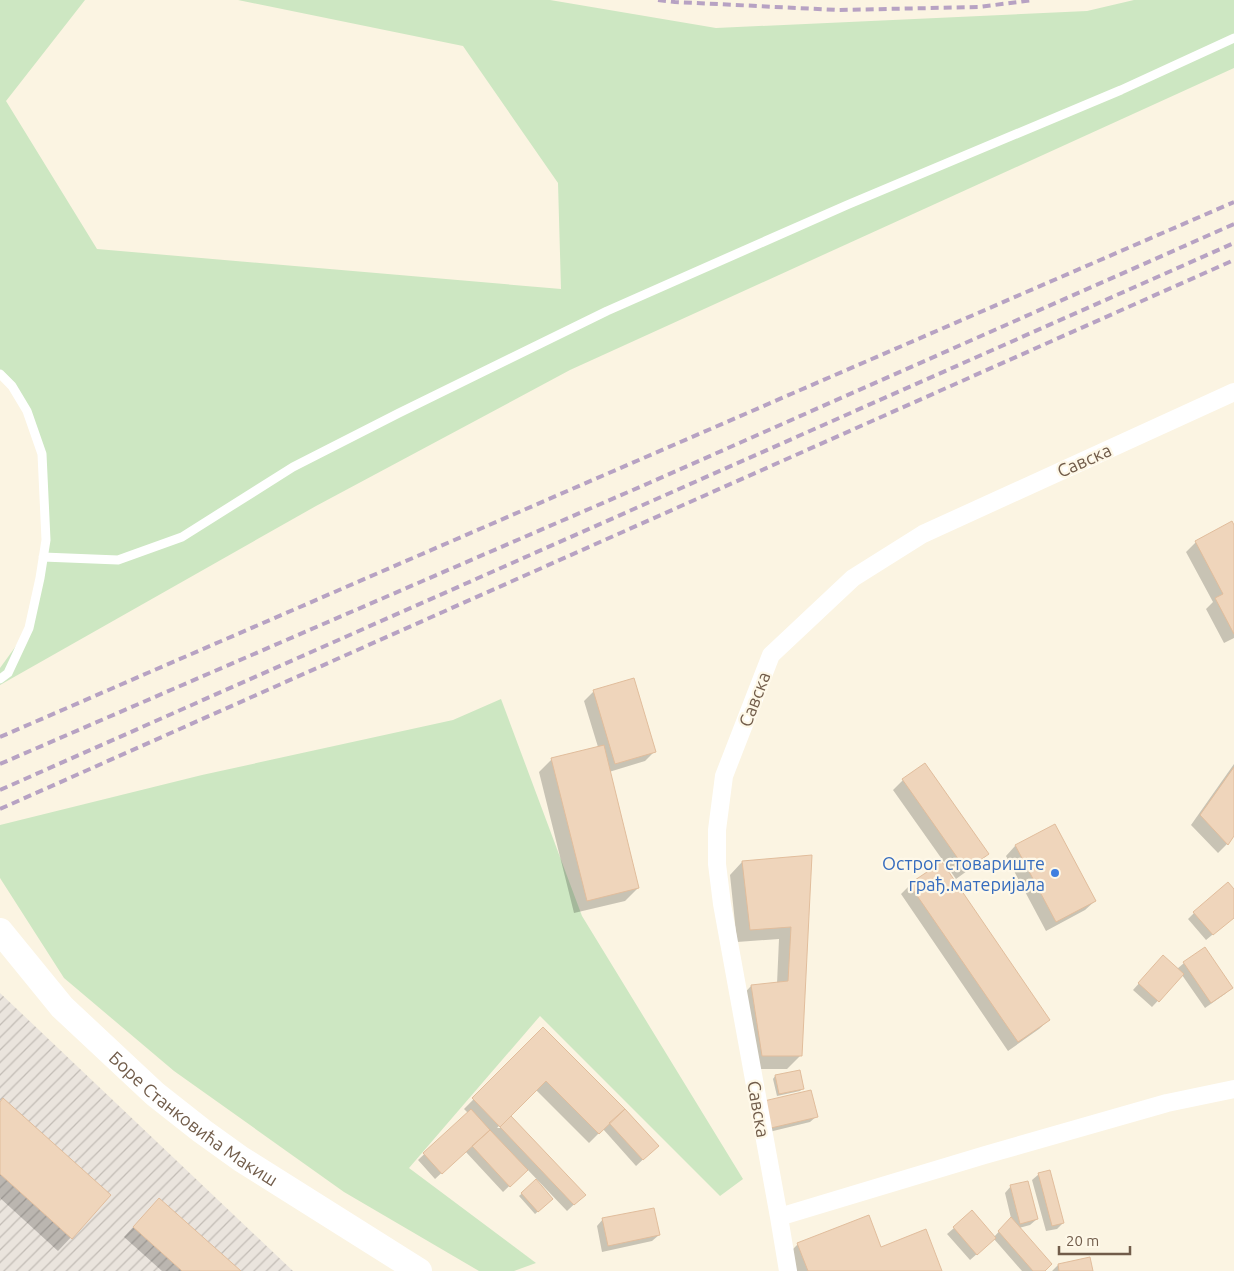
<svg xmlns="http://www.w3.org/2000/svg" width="1234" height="1271" viewBox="0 0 1234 1271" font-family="Ubuntu,sans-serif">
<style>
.industrial{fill:url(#industrial-furrows)}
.green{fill:#cde7c2}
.shadow{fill:#0003}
.building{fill:#efd5bb;stroke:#e1bd9c}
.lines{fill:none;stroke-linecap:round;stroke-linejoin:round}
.service{stroke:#fff;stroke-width:9}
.minor{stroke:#fff;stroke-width:18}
.secondary{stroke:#fff;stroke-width:26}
.rail{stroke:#b7a2c3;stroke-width:4;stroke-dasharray:8 5;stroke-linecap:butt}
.shop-dot{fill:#3f7fe0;stroke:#fef8e8;stroke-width:2}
.labels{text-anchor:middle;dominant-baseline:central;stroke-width:4.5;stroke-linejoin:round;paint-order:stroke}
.street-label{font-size:18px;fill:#715c4a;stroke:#fef8e8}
.shop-label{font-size:18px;fill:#366cbe;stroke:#fef8e8;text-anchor:end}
</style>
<defs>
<pattern id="industrial-furrows" width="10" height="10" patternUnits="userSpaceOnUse" patternTransform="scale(1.25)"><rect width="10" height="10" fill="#eae4dd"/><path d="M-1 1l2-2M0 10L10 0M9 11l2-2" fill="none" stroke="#c2bcb5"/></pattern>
</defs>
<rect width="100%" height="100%" fill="#fbf4e2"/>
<path class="industrial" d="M0 993 293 1271H0Z"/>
<path class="green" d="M0 0H85L6 101 97 249 561 289 558 183 463 46 238 0H550L716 28 1087 11 1134 0H1234V68L570 370 316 506 0 685V668L29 628 46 539 42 454 12 386 0 376Z
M501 699 582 916 743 1179 720 1196 540 1016 409 1168 536 1263 514 1271H479L344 1192 174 1071 64 978 0 878V825L202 775 453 720Z"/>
<path class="shadow" d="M1234 528V638L1224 643 1206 609 1213 602 1186 552 1196 542Z
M594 691 654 752 645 761 609 772 638 888 625 901 574 913 539 772 552 759 598 747 584 701Z
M1234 764V833L1227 844 1218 853 1191 825Z
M925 765 987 854 978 863 956 879 893 790 903 780Z
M1054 825 1095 901 1085 910 1046 931 1006 856 1015 846Z
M811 856 800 1056 787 1069H750L739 999 751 986 777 984 779 939 737 942 730 875 742 862Z
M910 885 1049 1020 1039 1029 1008 1051 901 894Z
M1234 891V917L1206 940 1188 919 1194 913Z
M1157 963 1177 969 1184 963 1231 988 1225 994 1205 1008 1182 975 1152 1007 1133 990Z
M543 1029 651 1152 636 1166 603 1129 589 1143 535 1089 497 1128H500L511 1118 584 1195 567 1211 527 1169 503 1192 465 1151 435 1179 418 1160 468 1113 464 1109Z
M775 1076 802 1089 800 1091 777 1096 773 1079Z
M0 1103 110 1196 58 1251 0 1198Z
M759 1108 817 1116 810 1122 765 1133Z
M1039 1174 1063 1223 1057 1229 1046 1231 1032 1180Z
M536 1181 552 1199 535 1214 519 1196Z
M1011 1186 1037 1219 1030 1225 1019 1228 1043 1271H1022L994 1239 970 1260 947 1234 954 1228 994 1237 1011 1218 1005 1193Z
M150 1209 239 1271H162L124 1237Z
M603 1219 659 1235 652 1241 602 1252 597 1226Z
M798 1244 880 1248 941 1271H790L785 1257Z
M1058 1265 1091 1271H1052Z"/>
<path class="building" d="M1232 521 1234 525V634L1215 598 1223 594 1195 541Z
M634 678 656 752 615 764 593 690Z
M604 745 639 888 587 901 551 758Z
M925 763 989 854 966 870 902 779Z
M1234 767V836L1228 845 1200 815Z
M1055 824 1096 901 1056 922 1015 845Z
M812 855 802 1056H762L751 985 788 981 791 927 750 930 742 861Z
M942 862 1050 1020 1018 1042 909 884Z
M1228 882 1234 889V918L1213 935 1193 912Z
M1205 947 1233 988 1211 1003 1183 962Z
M1163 955 1184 974 1159 1002 1138 983Z
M543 1027 625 1109 599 1134 546 1081 500 1127 472 1098Z
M800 1070 804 1089 779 1094 775 1075Z
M811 1090 818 1117 771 1128 764 1101Z
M3 1098 111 1195 72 1239 0 1174V1102Z
M471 1109 490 1130 442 1174 423 1153Z
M625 1109 659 1146 643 1160 609 1123Z
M511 1116 586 1195 574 1205 500 1127Z
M490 1130 528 1170 510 1187 472 1146Z
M1050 1170 1064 1223 1052 1226 1038 1173Z
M536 1179 553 1199 538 1212 521 1193Z
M1028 1181 1038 1219 1020 1224 1010 1185Z
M159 1198 241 1271H182L133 1227Z
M654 1208 660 1235 608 1246 602 1218Z
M972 1210 996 1238 977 1255 953 1227Z
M869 1215 881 1247 926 1229 942 1271H808L797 1243Z
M1011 1217 1052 1264 1045 1271H1033L998 1231Z
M1090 1257 1093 1271H1059L1058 1264Z"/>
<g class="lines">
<path class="service" d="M0 374 12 386 27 411 42 454 46 540 40 578 29 628 8 673 0 679
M43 557 118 560 182 537 293 467 399 413 607 311 847 205 1121 90 1234 38"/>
<path class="minor" d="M779 1217 985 1155 1167 1103 1234 1089
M788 1271 779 1217 722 904 717 864V830L724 776 771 655 853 578 923 534 1234 392"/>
<path class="secondary" id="s1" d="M0 931 62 1007 155 1094 202 1131 241 1159 419 1271"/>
<path class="rail" d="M658 0 675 2 838 10 979 7 1033 0
M0 737 1234 202
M0 764 649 483 1234 224
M0 790 1234 243
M0 809 1234 260"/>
</g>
<circle class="shop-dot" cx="1055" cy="873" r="5"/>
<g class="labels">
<g class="street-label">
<text transform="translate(1084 460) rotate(-24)">Савска</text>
<text transform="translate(754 699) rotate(-69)">Савска</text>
<text transform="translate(759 1109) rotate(80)">Савска</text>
<text stroke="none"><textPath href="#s1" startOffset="271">Боре Станковића Макиш</textPath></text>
</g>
<g class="shop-label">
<text x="1045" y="863">Острог стовариште<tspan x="1045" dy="21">грађ.материјала</tspan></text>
</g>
</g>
<path d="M1059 1246v8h71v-8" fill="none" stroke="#715c4a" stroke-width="2.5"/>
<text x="1066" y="1246" font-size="15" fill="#715c4a" stroke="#fef8e8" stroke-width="4" paint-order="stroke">20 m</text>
</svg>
